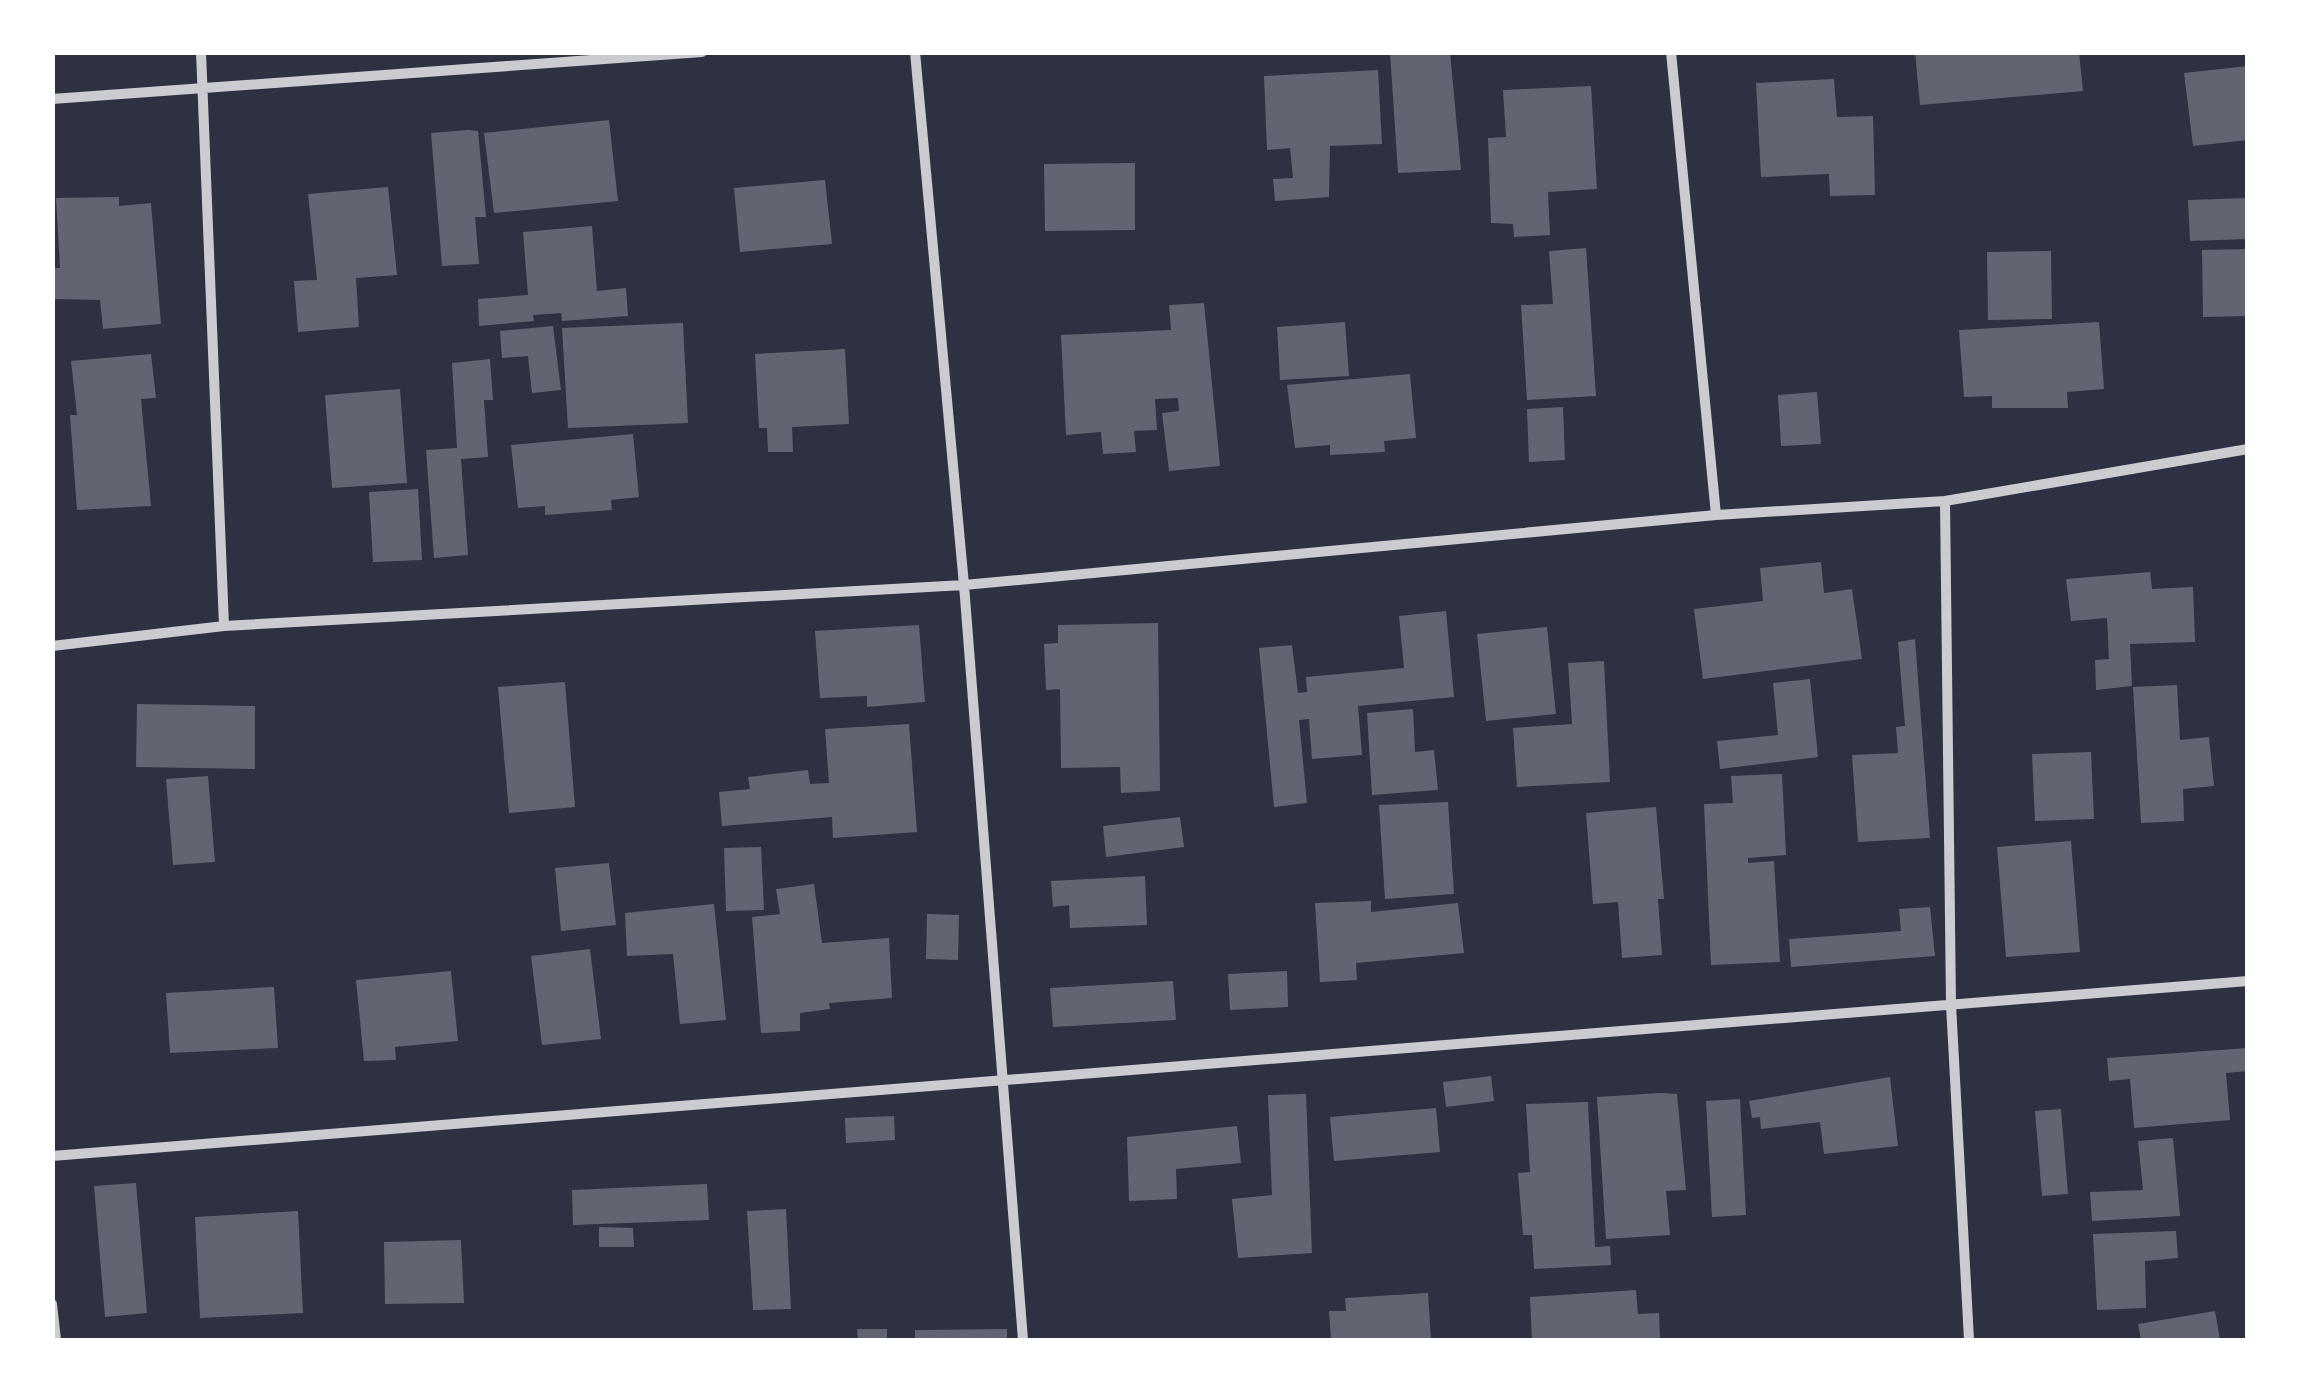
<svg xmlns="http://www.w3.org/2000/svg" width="2300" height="1393" viewBox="0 0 2300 1393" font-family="'Noto Sans',sans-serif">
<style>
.building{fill:#626471}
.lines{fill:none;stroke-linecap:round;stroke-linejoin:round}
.minor{stroke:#caccd0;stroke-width:10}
</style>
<rect width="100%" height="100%" fill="#2d3142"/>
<path class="building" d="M1390 52H1450L1461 170 1398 173Z
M1915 52H2079L2083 91 1920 105Z
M2248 66V140L2193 146 2184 73Z
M1378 70 1382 144 1330 146 1329 197 1275 201 1273 179 1293 178 1290 148 1267 150 1264 76Z
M1834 79 1837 117 1873 116 1875 195 1830 196 1829 174 1761 177 1756 83Z
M1591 86 1597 189 1548 192 1550 235 1514 237 1513 224 1491 223 1488 138 1506 137 1503 90Z
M609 120 618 201 494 213 484 133Z
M468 130 478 131 486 217H475L479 264 442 266 431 133Z
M1135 163V230L1045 231 1044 164Z
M825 180 832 244 740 252 734 188Z
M388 187 397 275 356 278 359 327 298 332 294 281 317 280 308 194Z
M119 197V206L151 203 161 324 103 329 100 300 52 299V268H60L56 198Z
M2248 198V239L2190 241 2188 200Z
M592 226 597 291 626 288 628 316 562 321 561 313 533 315 534 321 479 326 478 299 528 295 523 232Z
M1586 248 1596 396 1527 400 1521 305 1553 304 1549 251Z
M2248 249V316L2203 317 2202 250Z
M2051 251 2052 319 1988 320 1987 252Z
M1204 303 1220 466 1169 471 1162 413 1179 411 1178 398 1155 399 1157 430 1134 431 1136 452 1103 454 1101 432 1066 435 1061 335 1171 330 1169 305Z
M1345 322 1349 376 1280 380 1277 327Z
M2099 322 2104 389 2067 392 2068 408H1992V396L1964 397 1959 330Z
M683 323 688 423 568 428 562 328Z
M553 326 561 390 532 393 528 356 502 358 500 331Z
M845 349 849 424 792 427 793 452H768L767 428H759L755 354Z
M151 354 156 398 141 399 151 506 77 510 70 415H77L71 361Z
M490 359 493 400H484L488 457 461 459 468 555 434 558 426 450 457 448 452 363Z
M1410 374 1416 438 1384 441 1385 452 1330 455V445L1295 448 1287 385Z
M400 389 407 483 332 488 325 395Z
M1817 392 1821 444 1781 446 1778 395Z
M1563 407 1565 460 1529 462 1527 409Z
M633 434 639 497 611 500 612 510 545 515V506L518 508 511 445Z
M418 489 422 560 373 562 369 492Z
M1821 562 1824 593 1852 589 1862 659 1703 679 1694 609 1763 601 1760 568Z
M2150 572 2152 589 2193 587 2195 642 2130 644 2132 686 2096 690 2095 660 2109 659 2107 618 2071 621 2066 579Z
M1446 611 1454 697 1358 706 1362 755 1312 759 1309 719 1299 720 1307 803 1274 807 1259 648 1292 645 1298 693 1307 692 1306 677 1404 668 1399 616Z
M1158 623 1160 791 1121 793 1120 767 1061 768 1060 689 1046 690 1044 644 1058 643V625Z
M919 625 925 702 867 707V696L820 698 815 631Z
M1547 627 1556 714 1486 721 1477 634Z
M1915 639 1930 838 1858 842 1852 755 1898 753 1896 727 1905 726 1898 642Z
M1604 661 1610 782 1517 787 1513 728 1572 724 1568 663Z
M1810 679 1818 757 1720 769 1717 741 1778 735 1773 683Z
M565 682 575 807 509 813 498 687Z
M2177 685 2180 740 2209 737 2214 786 2183 789 2184 821 2141 823 2133 687Z
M137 704 255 706V769L136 767Z
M1413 709 1415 752 1434 750 1438 790 1372 795 1367 713Z
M909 724 917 832 833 838 832 817 722 826 719 792 750 789 748 777 808 770 810 784 829 783 825 729Z
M2091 752 2094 819 2035 821 2032 754Z
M1782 774 1786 855 1748 858V863L1774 861 1780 962 1711 965 1704 804 1733 803 1731 776Z
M208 776 215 862 173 865 166 779Z
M1448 802 1454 894 1385 899 1379 805Z
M1656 807 1664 899H1658L1662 955 1622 958 1618 902 1593 904 1586 813Z
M1180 817 1184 847 1106 857 1103 826Z
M2071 841 2080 952 2006 957 1997 847Z
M761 847 764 910 726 911 724 848Z
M609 863 616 925 561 931 555 868Z
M1145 876 1147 925 1070 928 1069 905 1053 907 1051 881Z
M814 884 822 943 889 938 892 998 829 1003 830 1009 800 1013V1031L761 1033 752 917 780 914 776 889Z
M1371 901V912L1458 903 1464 953 1356 963 1357 980 1320 982 1315 903Z
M714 904 726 1020 680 1024 673 954 627 956 625 913Z
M1930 907 1935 956 1791 967 1789 939 1901 931 1899 909Z
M927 914 959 915 958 960 926 959Z
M590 949 601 1039 542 1045 531 956Z
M451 971 458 1041 395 1047 396 1060 364 1061 356 980Z
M1287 971 1288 1007 1230 1010 1228 974Z
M1173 981 1176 1020 1053 1027 1050 988Z
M274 987 278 1048 170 1053 166 993Z
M2248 1048V1071L2226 1073 2230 1120 2134 1128 2130 1079 2109 1081 2107 1058Z
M1491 1076 1494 1101 1446 1107 1443 1082Z
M1890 1077 1898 1146 1824 1154 1820 1122 1761 1129 1760 1117 1752 1118 1749 1101Z
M1660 1093 1677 1094 1686 1190 1666 1191 1670 1235 1606 1239 1597 1097Z
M1306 1094 1312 1253 1238 1258 1232 1199 1272 1195 1268 1095Z
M1740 1099 1746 1215 1712 1217 1706 1101Z
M1588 1102 1595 1247 1610 1246 1611 1265 1534 1269 1532 1235H1523L1518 1173 1530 1172 1526 1104Z
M1436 1108 1440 1152 1334 1161 1330 1117Z
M2061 1109 2068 1194 2042 1196 2035 1111Z
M894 1116 895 1140 846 1143 845 1118Z
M1237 1126 1241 1163 1176 1169 1177 1199 1129 1201 1127 1137Z
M2173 1138 2180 1216 2092 1221 2090 1192 2143 1190 2138 1141Z
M136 1183 147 1313 105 1317 94 1186Z
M707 1184 709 1220 573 1225 572 1190Z
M786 1209 791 1309 753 1310 747 1211Z
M298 1211 303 1313 200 1318 195 1217Z
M599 1227 633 1228 634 1247H599Z
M2176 1231 2178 1258 2145 1261 2146 1308 2097 1310 2093 1234Z
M461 1240 464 1303 385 1304 384 1242Z
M1636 1290 1638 1314 1659 1313 1660 1340H1532L1530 1297Z
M1428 1293 1431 1340H1331L1329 1311H1346L1345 1298Z
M2215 1311 2220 1340H2141L2138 1324Z
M857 1329H887V1340H858Z
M1007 1329V1340H915V1330Z"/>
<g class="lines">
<path class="minor" d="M201 52 224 626
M915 52 964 585 1023 1340
M1671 52 1716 515
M52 99 702 52
M1945 501 1951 1004 1969 1340
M52 646 224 626 964 585 1716 515 1945 501 2248 449
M52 1156 2248 981
M52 1304 56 1340"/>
</g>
<rect width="2300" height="1393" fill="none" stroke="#ffffff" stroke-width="110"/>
</svg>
